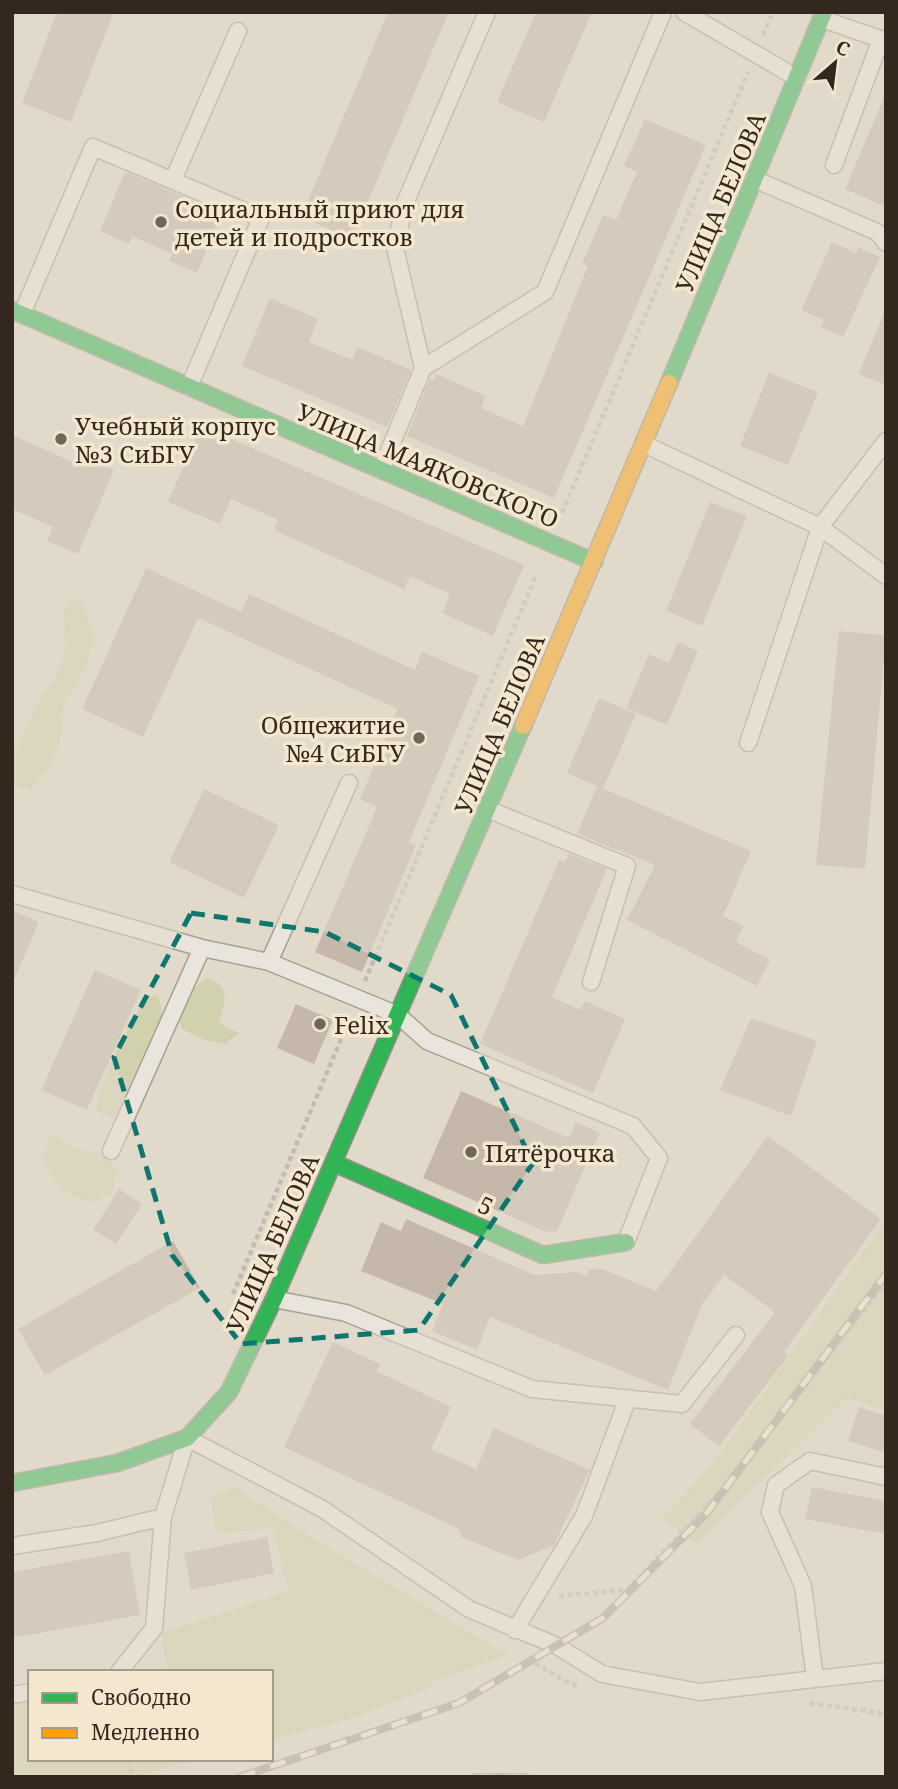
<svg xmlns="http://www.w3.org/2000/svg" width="898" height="1789" viewBox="0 0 898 1789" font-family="'Noto Serif',serif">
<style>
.green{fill:#d2d1ad}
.building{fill:#c5b8ab}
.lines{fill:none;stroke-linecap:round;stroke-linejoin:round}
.lane-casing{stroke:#a69f94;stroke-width:19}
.fast-casing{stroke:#968e83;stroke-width:19}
.slow-casing{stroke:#968e83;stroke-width:19}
.path{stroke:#c2bbb3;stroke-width:4.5;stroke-dasharray:5 3.5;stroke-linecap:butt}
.lane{stroke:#eae5dc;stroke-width:16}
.fast{stroke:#30b455;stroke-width:16}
.slow{stroke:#ff9f0a;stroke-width:16}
.rail-casing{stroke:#a9a49c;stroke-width:8}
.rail{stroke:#f3e7cf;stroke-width:5;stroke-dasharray:16;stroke-linecap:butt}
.marked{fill:none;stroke:#0f766e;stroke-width:5;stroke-dasharray:14 9;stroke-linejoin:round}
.poi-dot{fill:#71665a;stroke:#f3e7cf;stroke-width:2.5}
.labels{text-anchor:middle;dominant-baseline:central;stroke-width:7;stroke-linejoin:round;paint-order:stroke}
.street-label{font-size:24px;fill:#34271d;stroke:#f3e7cf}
.poi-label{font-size:24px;fill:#34271d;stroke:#f3e7cf;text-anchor:start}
</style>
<rect width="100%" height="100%" fill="#e1daca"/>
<path class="green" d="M71 599H81L94 639 84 671 64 704 60 741 50 766 31 790 12 785V747L18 748 41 696 55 679 65 653 64 612Z
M206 978C232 984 225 1002 219 1023L239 1033 225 1044 202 1039 182 1029 178 1016 193 989Z
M158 996 163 1014 114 1118 96 1111C98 1082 129 1023 145 998Z
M55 1134 73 1148 100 1152 117 1171 113 1193 91 1203 62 1191 42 1161 49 1139Z
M886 1220V1410L847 1398 696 1544 662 1519 715 1461Z
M235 1487 302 1532 507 1655 437 1680 427 1689 353 1718 271 1740V1672H167L161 1633 288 1592 273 1529 215 1533 211 1497Z
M30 1699V1759H201L134 1777H12V1702Z"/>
<path class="building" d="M57 12H114L71 122 22 103Z
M388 12H449L352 239 301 217Z
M536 12H592L544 122 497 102Z
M886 93V207L845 189Z
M645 119 706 145 554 498 407 436 430 378 434 380 436 374 486 396 481 408 523 426 588 266 582 264 603 215 616 220 637 172 624 166Z
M125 172 222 213 197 273 169 261 172 254 132 236 129 244 100 231Z
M832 242 856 253 858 247 880 257 843 337 821 327 824 320 801 310Z
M270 298 318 319 309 342 352 360 358 347 411 370 387 427 242 366Z
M885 310H886V385L859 374Z
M769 373 818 392 788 465 740 446Z
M201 426 524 565 493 636 442 613 450 594 410 576 404 589 274 530 278 520 231 499 220 524 168 502Z
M12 435 80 465 83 457 114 470 78 554 47 541 53 527 12 509Z
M710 502 747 516 702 626 666 611Z
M146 568 241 612 249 594 415 670 422 652 479 676 409 842 416 845 362 972 315 952 377 807 360 799 398 709 198 618 143 737 82 709Z
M839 631 886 635 865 869 816 865Z
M678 642 698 651 667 725 626 708 649 654 669 663Z
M599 698 636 714 603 789 567 773Z
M597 786 751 851 723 916 744 926 736 942 770 960 757 986 627 920 655 865 577 834Z
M204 789 279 825 244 898 169 862Z
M569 854 607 869 552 997 580 1010 585 1001 625 1019 593 1093 480 1044 559 860 565 862Z
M12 910 39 922 12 985Z
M95 970 141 990 87 1110 41 1090Z
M296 1004 333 1020 314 1064 277 1048Z
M751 1018 817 1041 791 1116 720 1090Z
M461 1091 569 1138 576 1122 600 1133 557 1231 546 1232 423 1178Z
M768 1136 881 1219 784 1352 789 1355 719 1446 690 1424 775 1312 724 1275 702 1305 668 1390 490 1317 477 1350 432 1331 443 1304 361 1271 381 1222 401 1231 406 1219 535 1275 577 1272 587 1276 589 1270 600 1268 656 1291Z
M119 1189 142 1204 116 1244 93 1230Z
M173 1241 200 1288 45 1375 18 1329Z
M333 1342 380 1364 377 1371 451 1407 431 1449 476 1469 494 1428 590 1470 554 1545 518 1560 461 1537 459 1529 284 1447Z
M859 1407 886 1416V1453L848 1441Z
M812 1487 886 1501V1534L805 1519Z
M267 1537 274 1573 191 1590 184 1553Z
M129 1551 140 1615 12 1638V1572Z"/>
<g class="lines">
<g class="lane-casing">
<path id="lane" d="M684 12 797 78
M822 19 886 41
M834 165 881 39
M754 179 877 232 886 243
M173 180 238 31
M22 314 93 147 261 218 189 387
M423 368 545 292 663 12
M644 444 820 527 886 576
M381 470 423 368 395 248 405 203 487 12
M748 743 820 527 886 441
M487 809 627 866 591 982
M12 894 202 948 269 962 398 1015 427 1041 633 1126 659 1158 626 1242
M269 962 349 783
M111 1151 202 948
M274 1299 346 1313 532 1389 682 1404 736 1335
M12 1546 97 1533 163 1517
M515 1630 584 1516 628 1398
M119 1672 154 1628 163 1517 187 1438 321 1508 469 1609 557 1646 602 1674 700 1692 886 1671
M815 1679 803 1586 770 1512 776 1485 810 1461 886 1477
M12 1695 30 1692"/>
</g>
<g class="fast-casing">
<path id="fast" d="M12 310 594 562
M669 383 824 12
M334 1163 543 1255 626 1242
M12 1483 117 1463 187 1438 229 1392 274 1299 523 726"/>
</g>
<g class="slow-casing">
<path id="slow" d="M523 726 669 383"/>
</g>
<path class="path" d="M763 35 773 12
M562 513 748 72
M365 981 537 573
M233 1294 350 1018
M559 1596 627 1590 737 1474 886 1282
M528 1659 570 1684 579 1686
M810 1703 886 1714
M130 1759 132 1777"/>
<use href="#lane" class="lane"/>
<use href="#fast" class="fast"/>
<use href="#slow" class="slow"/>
<g class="rail-casing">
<path id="rail" d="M240 1777 459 1703 603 1618 706 1514 886 1274
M476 1777H526"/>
</g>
<use href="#rail" class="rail"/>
</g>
<path d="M0 0H898V1789H0ZM191 913 325 932 451 995 533 1163 419 1330 241 1344 172 1255 114 1057Z" fill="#e1daca" fill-opacity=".55" fill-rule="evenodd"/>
<path class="marked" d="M191 913 325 932 451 995 533 1163 419 1330 241 1344 172 1255 114 1057Z"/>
<g class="poi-dot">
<circle cx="161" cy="222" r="7"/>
<circle cx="61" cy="439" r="7"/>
<circle cx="419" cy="738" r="7"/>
<circle cx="320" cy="1024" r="7"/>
<circle cx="471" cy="1152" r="7"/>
</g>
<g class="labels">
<g class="street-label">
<text transform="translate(720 202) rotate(-67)">УЛИЦА БЕЛОВА</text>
<text transform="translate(428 465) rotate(23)">УЛИЦА МАЯКОВСКОГО</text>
<text transform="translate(499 724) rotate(-67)">УЛИЦА БЕЛОВА</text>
<text transform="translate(486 1205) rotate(24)">5</text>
<text transform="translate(272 1243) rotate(-66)">УЛИЦА БЕЛОВА</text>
</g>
<g class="poi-label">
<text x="175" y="208">Социальный приют для<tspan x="175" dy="28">детей и подростков</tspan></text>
<text x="75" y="425">Учебный корпус<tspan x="75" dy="28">№3 СиБГУ</tspan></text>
<text x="405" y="724" text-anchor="end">Общежитие<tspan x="405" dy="28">№4 СиБГУ</tspan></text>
<text x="334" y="1024">Felix</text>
<text x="485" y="1152">Пятёрочка</text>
</g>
</g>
<rect width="898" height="1789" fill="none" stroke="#34271d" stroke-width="28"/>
<rect x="28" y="1670" width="245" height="91" fill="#f3e7cf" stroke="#a79a88" stroke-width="2"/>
<rect x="42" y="1693" width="35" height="10" fill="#30b455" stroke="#a79a88" stroke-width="2"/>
<text x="91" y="1705" font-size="21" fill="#34271d">Свободно</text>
<rect x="42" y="1728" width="35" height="10" fill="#ff9f0a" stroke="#a79a88" stroke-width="2"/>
<text x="91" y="1740" font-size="21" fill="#34271d">Медленно</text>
<g transform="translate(835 63) rotate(28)" stroke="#f3e7cf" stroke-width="5" paint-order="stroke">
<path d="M0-5L12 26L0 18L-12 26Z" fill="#34271d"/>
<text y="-10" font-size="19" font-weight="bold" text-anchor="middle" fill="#34271d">С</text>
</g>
</svg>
